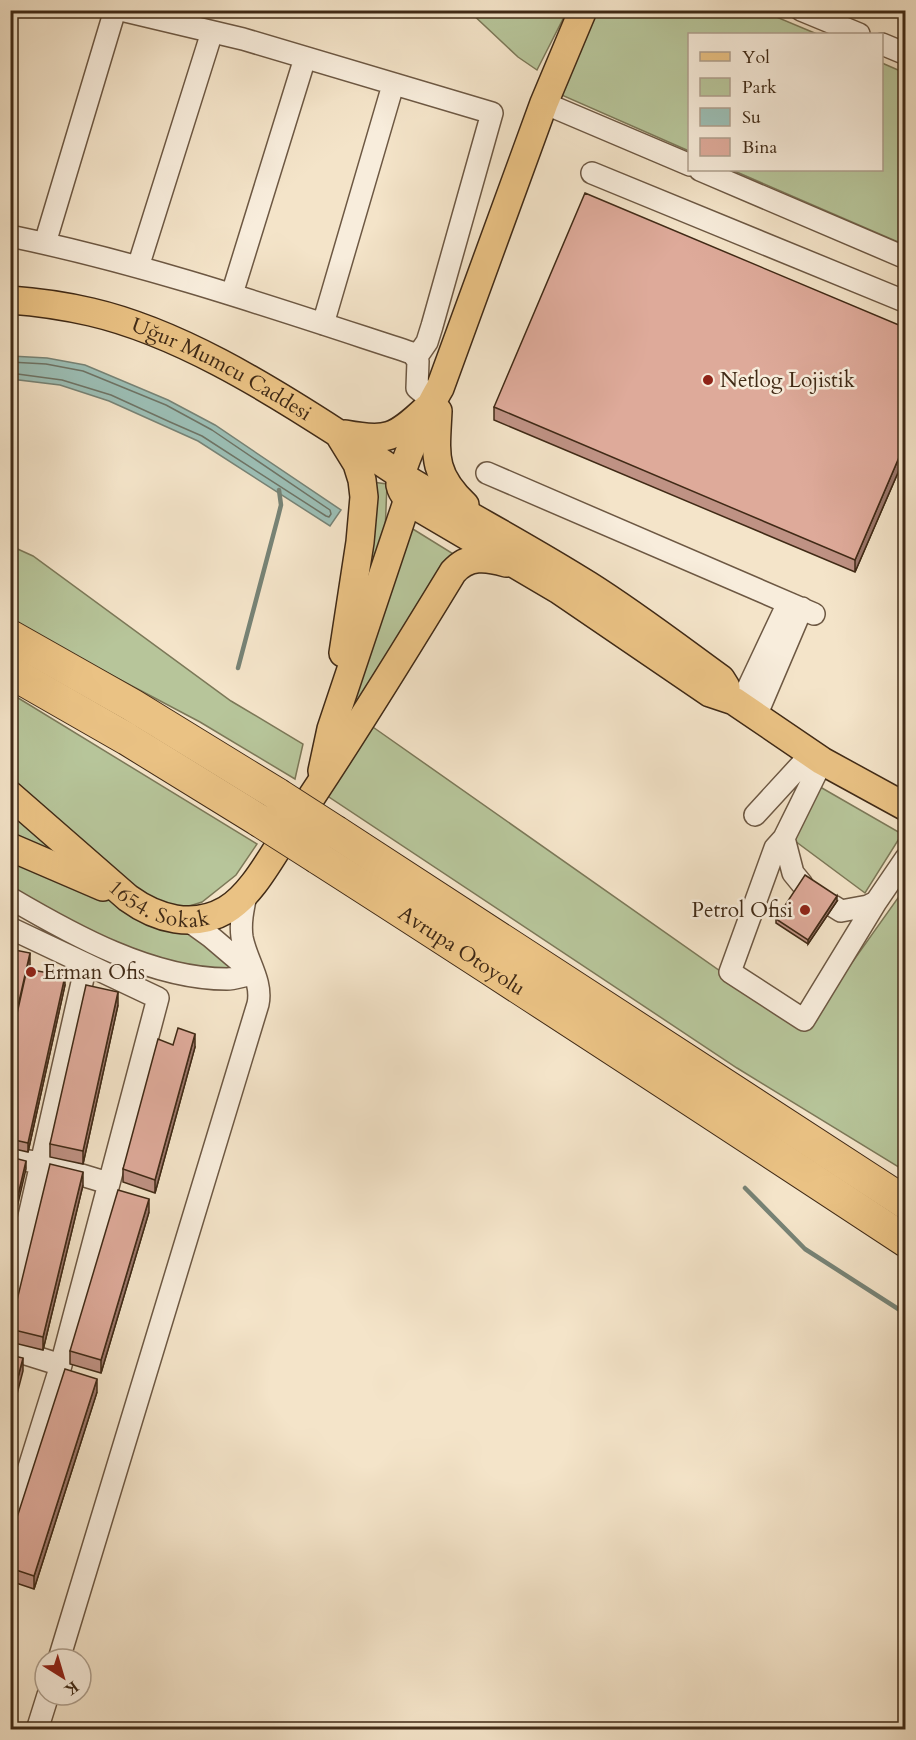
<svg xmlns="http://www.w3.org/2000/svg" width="916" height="1740" viewBox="0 0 916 1740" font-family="Cardo,serif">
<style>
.green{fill:#b7c59a;stroke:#7c7858;stroke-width:1.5}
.water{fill:#9cbfb6;stroke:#778376;stroke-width:1.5}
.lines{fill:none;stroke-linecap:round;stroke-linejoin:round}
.shore{stroke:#6e7466;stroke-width:1.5}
.stream{stroke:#778376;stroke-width:4.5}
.minor-casing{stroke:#6d5843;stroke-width:24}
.major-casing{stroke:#402a16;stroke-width:30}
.highway-casing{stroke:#402a16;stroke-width:34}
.minor{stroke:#f8eddc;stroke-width:21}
.major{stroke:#eac284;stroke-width:27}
.highway{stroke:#eac284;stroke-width:32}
.highway-bridge-casing{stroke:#402a16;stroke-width:34;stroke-linecap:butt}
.highway-bridge{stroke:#eac284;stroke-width:32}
.wall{fill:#bf9284;stroke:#402a16;stroke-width:1.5}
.shaded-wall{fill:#9b776c;stroke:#402a16;stroke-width:1.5}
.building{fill:#deaa9a;stroke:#402a16;stroke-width:1.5}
.poi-dot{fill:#8f2418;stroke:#f8eddc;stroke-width:2}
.labels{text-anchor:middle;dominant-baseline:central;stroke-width:5;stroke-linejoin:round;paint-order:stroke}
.street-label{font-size:21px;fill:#402a16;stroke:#f8eddc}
.poi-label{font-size:21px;fill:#402a16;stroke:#f8eddc;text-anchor:start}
</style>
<rect width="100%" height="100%" fill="#f4e4c9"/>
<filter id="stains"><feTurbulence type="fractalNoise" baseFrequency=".00333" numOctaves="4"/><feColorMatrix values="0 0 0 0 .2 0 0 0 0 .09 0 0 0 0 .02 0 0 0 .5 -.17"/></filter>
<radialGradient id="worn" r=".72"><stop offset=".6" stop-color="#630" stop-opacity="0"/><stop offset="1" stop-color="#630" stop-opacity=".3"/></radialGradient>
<path class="green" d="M469 11H567L537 70 518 57Z
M597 11H762L817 34H690L689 151 557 93Z
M882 63 905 73V245L732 170H882Z
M372 482 387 484 385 533 352 632Z
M408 526 455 555 360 709 344 713Z
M11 546 33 556 231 701 303 744 295 779 200 722 11 622Z
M10 693 257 844 236 875 202 902 174 911 155 907 11 785Z
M370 725 804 1030 905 888V1171L737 1068 326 795Z
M815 784 902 834 865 893 791 838Z
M11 810 59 855 11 836Z
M11 847 166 917 254 974 174 973 11 898Z"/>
<path class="water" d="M11 356 47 358 85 365 168 400 215 425 341 510 330 526 198 441 109 401 60 385 11 379Z"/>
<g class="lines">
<path class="shore" d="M10 362 46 364 83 371 166 405 212 430 330 510 331 514 329 517 326 516 202 436 170 422 111 395 62 380 10 373"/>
<path class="stream" d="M238 668 278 517 281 505 279 490
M745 1188 805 1249 906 1314"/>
<g class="minor-casing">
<path id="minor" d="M121 10 243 39 492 113 432 326 427 342 416 358
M801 10 859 34
M882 44 906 54
M544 103 690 165
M700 170 906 258
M592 173 904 301 906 297
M10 236C147 264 280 310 412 353L418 361 417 388 423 393 440 388
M45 243 115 10
M138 267 212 32
M232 294 305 58
M323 324 393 85
M487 473 814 614
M740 705 788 603
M756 716 802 608
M755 815 811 754
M784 838 775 848 730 972 804 1020 876 902
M802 884 793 873 784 838 822 761
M10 898C73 935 152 979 227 979 235 979 245 975 254 974
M833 906 841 911 868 906 876 902 906 858
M186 919 211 937 251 971
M10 928 158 998 61 1365 10 1528
M10 1158 42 1163 108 1183
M10 1300 86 965
M10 1349 61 1365
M59 1659 258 1004C263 981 246 960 242 937 240 923 243 909 246 895
M37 1730 48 1695"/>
</g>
<g class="major-casing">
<g id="major">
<path d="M583 10 544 103 440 388C431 403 398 470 400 485 402 495 410 501 418 507L559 590 710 693 734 701 822 761 906 807"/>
<path id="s1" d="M10 300C38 302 65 306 91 312 177 332 265 386 339 434 364 450 389 468 415 484 472 518 531 549 588 585 634 614 677 647 721 679L726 687"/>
<path d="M438 411C436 453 431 473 465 505"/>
<path d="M345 434C387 442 395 438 426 409"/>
<path d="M341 438 357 464 362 480 364 497 360 542 343 653"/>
<path d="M322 771 331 729 413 484"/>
<path id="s2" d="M10 795 128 898C157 919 193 929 226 910 253 894 272 855 290 829 347 745 400 659 453 572 468 555 486 557 506 563"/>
<path d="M10 847 103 887"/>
</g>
</g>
<g class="highway-casing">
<g id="highway">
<path d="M10 636 132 705 277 794"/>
<path d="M10 672 127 739 260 821"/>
<path d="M336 832 906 1203"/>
<path id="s3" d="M318 858C515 984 710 1112 906 1241"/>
</g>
</g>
<use href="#minor" class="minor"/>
<use href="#major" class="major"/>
<use href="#highway" class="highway"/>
<g class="highway-bridge-casing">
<path id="highway-bridge" d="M277 794 336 832
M260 821 318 858"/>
</g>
<use href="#highway-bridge" class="highway-bridge"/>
</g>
<path class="wall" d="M906 328V454L855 572 494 420V407Z
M837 901 808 944 776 923V919Z
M10 949 30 966 29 969 65 985 28 1152 10 1148Z
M118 1005 83 1164 50 1157V1144Z
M173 1045 195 1047 155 1193 123 1182V1169Z
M83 1185 43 1350 10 1342V1329Z
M149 1212 101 1373 70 1364V1351Z
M97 1392 34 1589 10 1581V1539Z"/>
<path class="shaded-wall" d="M906 441V454L855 572V560Z
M837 896V901L808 944V940Z
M30 953V966L10 1054Z
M65 976V985L28 1152V1143Z
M118 992V1005L83 1164V1151Z
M195 1034V1047L155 1193V1180Z
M26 1161V1169L10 1238V1229Z
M83 1172V1185L43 1350V1337Z
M149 1199V1212L101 1373V1360Z
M23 1358V1371L10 1421V1408Z
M97 1379V1392L34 1589V1576Z"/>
<path class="building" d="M585 193 906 328V441L855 560 494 407Z
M805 875 837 896 808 940 776 919Z
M10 949 30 953 10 1041Z
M27 969 65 976 28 1143 10 1139V1045Z
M86 985 118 992 83 1151 50 1144Z
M178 1028 195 1034 155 1180 123 1169 158 1039 173 1045Z
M10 1157 26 1161 10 1229Z
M50 1164 83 1172 43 1337 10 1329Z
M118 1190 149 1199 101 1360 70 1351Z
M10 1355 23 1358 10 1408Z
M65 1369 97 1379 34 1576 10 1568V1539Z"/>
<g class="poi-dot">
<circle cx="708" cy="380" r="6"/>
<circle cx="805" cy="910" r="6"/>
<circle cx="31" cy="972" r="6"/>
</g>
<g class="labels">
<g class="street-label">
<text stroke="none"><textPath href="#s1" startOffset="225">Uğur Mumcu Caddesi</textPath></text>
<text stroke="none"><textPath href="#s2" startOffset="189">1654. Sokak</textPath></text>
<text stroke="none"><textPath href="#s3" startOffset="171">Avrupa Otoyolu</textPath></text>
</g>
<g class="poi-label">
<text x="720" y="380">Netlog Lojistik</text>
<text x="793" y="910" text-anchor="end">Petrol Ofisi</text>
<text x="43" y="972">Erman Ofis</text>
</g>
</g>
<rect width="916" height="1740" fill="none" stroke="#f4e4c9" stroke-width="36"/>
<rect x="12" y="12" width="892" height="1716" fill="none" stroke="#402a16" stroke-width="3"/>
<rect x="18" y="18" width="880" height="1704" fill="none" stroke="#402a16" stroke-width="1.5"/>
<rect x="688" y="33" width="195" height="138" fill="#f8eddc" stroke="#ae9f8d" stroke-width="1.5"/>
<rect x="700" y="52" width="30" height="9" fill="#eac284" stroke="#ae9f8d" stroke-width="1.5"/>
<text x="742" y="63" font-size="18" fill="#402a16">Yol</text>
<rect x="700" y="78" width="30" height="18" fill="#b7c59a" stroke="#ae9f8d" stroke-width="1.5"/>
<text x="742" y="93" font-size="18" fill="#402a16">Park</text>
<rect x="700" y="108" width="30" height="18" fill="#9cbfb6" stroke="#ae9f8d" stroke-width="1.5"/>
<text x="742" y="123" font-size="18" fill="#402a16">Su</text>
<rect x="700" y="138" width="30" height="18" fill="#deaa9a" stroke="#ae9f8d" stroke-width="1.5"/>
<text x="742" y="153" font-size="18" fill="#402a16">Bina</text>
<g transform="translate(63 1677) rotate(143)"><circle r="28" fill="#f8eddc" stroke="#ae9f8d" stroke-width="1.5"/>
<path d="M0-4.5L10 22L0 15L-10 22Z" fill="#8f2418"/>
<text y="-9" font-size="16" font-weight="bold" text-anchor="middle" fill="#402a16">K</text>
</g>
<rect width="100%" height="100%" filter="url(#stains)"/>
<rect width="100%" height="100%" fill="url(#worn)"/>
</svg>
